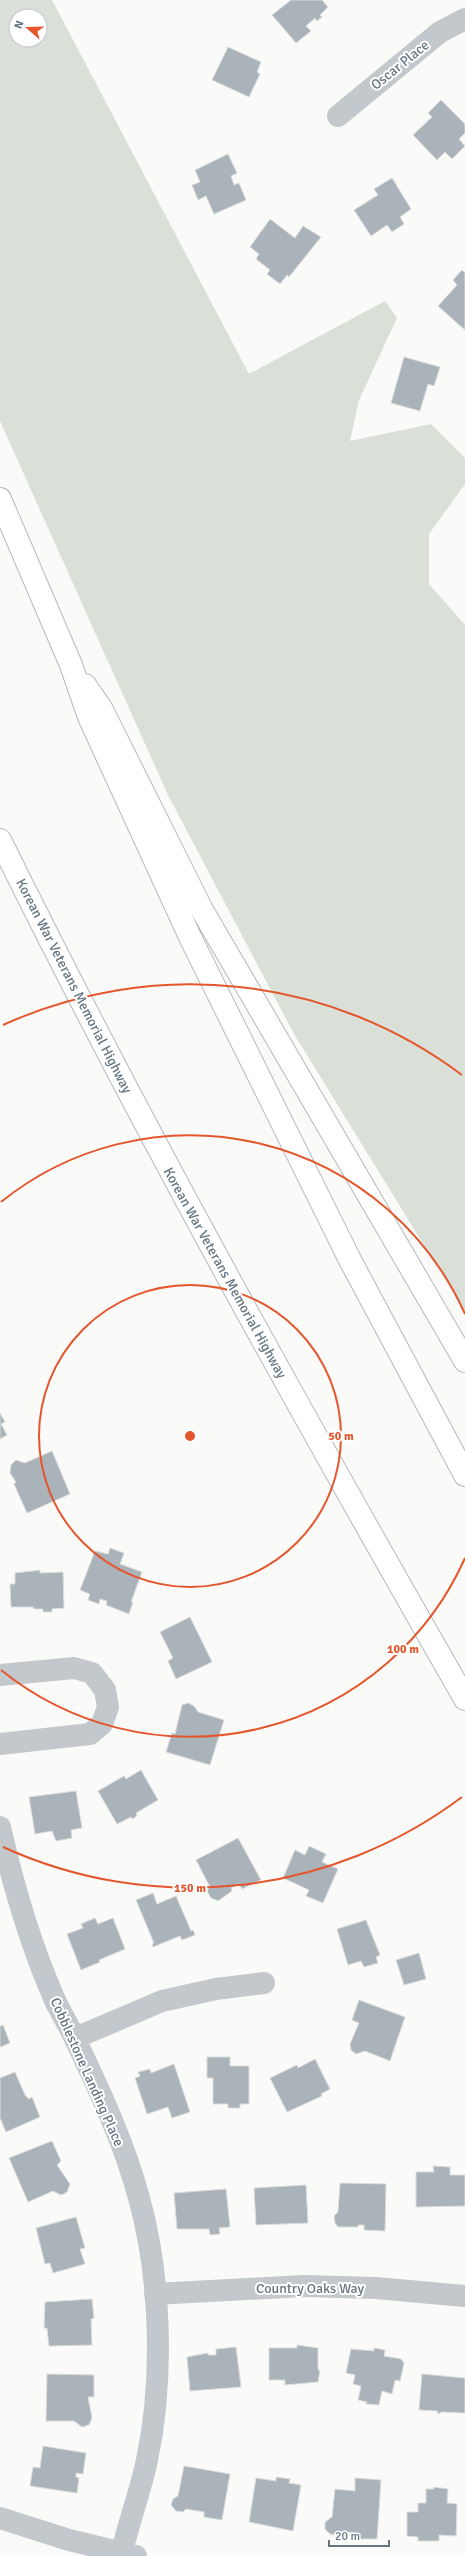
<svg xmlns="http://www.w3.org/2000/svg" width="465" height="2556" viewBox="0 0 465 2556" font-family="Signika,sans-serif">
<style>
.green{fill:#dadfd7;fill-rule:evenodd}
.building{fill:#aab3b9;stroke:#dcdcda}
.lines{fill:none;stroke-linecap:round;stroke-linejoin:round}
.highway-casing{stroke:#b4b9bd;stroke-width:24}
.street{stroke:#c3c8cc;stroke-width:22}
.highway{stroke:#fff;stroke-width:22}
.ring{fill:none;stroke:#e4572e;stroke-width:2}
.labels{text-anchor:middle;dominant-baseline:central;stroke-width:4;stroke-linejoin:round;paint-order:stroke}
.street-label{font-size:14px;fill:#657683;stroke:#fff}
.centre{fill:#e4572e;stroke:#fff;stroke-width:2}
.ring-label{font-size:12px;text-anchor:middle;font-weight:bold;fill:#e4572e;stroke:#fff;stroke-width:4;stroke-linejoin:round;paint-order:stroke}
</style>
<rect width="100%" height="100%" fill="#fafaf8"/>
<path class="green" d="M0 0H52L249 374 385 301 397 318 359 400 350 441 431 424 465 458V484L429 534V584L465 625V1312L294 1034 168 795 0 421ZM16 16H40V40H16Z"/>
<path class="building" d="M291 0H322L328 7 320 15 322 17 317 21 315 18 306 26 311 31 296 43 272 15Z
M228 47 261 62 257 72 260 74 249 97 212 80Z
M441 100 465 124V133L459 139 465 146 452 159 445 152 437 160 413 135 432 117 428 113Z
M228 154 237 173 231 176 234 185 239 183 246 200 214 214 206 196 198 200 192 185 200 182 195 170Z
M392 178 411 209 400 217 404 224 392 232 387 225 371 236 354 210 378 195 374 189Z
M270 219 295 238 303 226 321 237 289 277 287 275 280 284 267 274 270 270 256 259 259 254 250 247Z
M462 270 465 273V330L438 306 457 285 453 280Z
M404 357 440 367 434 386 428 384 420 411 391 403Z
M0 1413 5 1422 1 1424 7 1435 0 1439Z
M52 1451 70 1494 27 1513 14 1484 16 1482 10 1473 11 1465 16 1460 25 1463Z
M110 1548 124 1553 120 1564 142 1572 131 1602H133L129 1614 106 1605 107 1601 100 1599 99 1604 88 1600 90 1594 80 1590 95 1551 108 1554Z
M40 1570V1573L63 1572 64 1608 52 1609V1612H43V1609H34L33 1607H11L10 1584H15V1573Z
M190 1617 212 1662 176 1679 168 1661 173 1658 160 1632Z
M188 1703 194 1706 198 1712 224 1720 210 1765 166 1752 172 1733 175 1734 182 1705Z
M141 1770 158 1800 136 1813 137 1816 132 1819 131 1817 117 1824 98 1791 124 1776 126 1779Z
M76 1791 82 1828 71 1830 72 1838 56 1841 52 1831 35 1834 29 1797Z
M238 1838 261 1880 242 1889 239 1884 231 1888 232 1891 218 1901 211 1898 207 1891 210 1887 196 1860Z
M309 1846 326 1854 322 1862 338 1869 323 1903 306 1896 309 1890 283 1878 295 1850 305 1855Z
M153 1893 157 1904 176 1896 191 1931 193 1930 195 1935 182 1940 180 1936 153 1947 152 1944 154 1943 136 1900Z
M95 1918 98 1924 113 1918 125 1949 99 1960 100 1962 81 1970 67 1934 83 1928 81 1924Z
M366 1920 380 1955 376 1957 378 1963 364 1967 361 1961 348 1965 337 1929Z
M419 1953 426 1979 404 1985 396 1960Z
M359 2000 405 2017 390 2061 365 2051 356 2054 351 2050 350 2044 359 2023 352 2020Z
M3 2025 10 2043 0 2047V2026Z
M207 2057H230V2066H249V2104H240V2108H228V2104H213V2078H207Z
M315 2059 330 2089 321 2094 322 2096 287 2112 270 2078 297 2065 298 2068Z
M174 2064 190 2112 172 2118 168 2107 147 2114 135 2078 140 2076 138 2072 150 2069 151 2073Z
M15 2072 25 2095 29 2099 32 2097 40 2117 6 2132 0 2118V2078Z
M52 2141 61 2161 57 2165 70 2184 67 2192 61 2195 53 2191 28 2202 9 2158Z
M433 2166 450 2167V2175H465V2206L416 2207V2172H434Z
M340 2183 386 2184 385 2231 364 2230V2225H358V2227H338L335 2223 334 2216 338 2212Z
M306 2185 308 2223 256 2225 254 2188Z
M226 2189 230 2227 219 2228 220 2234 210 2235 209 2229H177L174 2193Z
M76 2217 85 2248 80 2249 85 2264 53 2273 50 2263 45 2264 36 2228Z
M92 2299 94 2318 91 2319 92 2345 49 2346 47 2328H44L45 2302Z
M297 2345 318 2348V2370H320L318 2382 285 2385V2380H269V2348H297Z
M236 2347 241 2387 190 2391 187 2357 208 2353V2355H216V2349Z
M374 2348 385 2350 384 2356 401 2359 404 2363 400 2381 395 2380 392 2394 382 2391 379 2405 366 2404 367 2402 358 2400 361 2386 353 2384 355 2375 346 2373 351 2349 374 2351Z
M47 2374 94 2375V2397H88L92 2418 89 2425 82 2427 74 2421H46Z
M422 2374 465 2378V2413L442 2412 437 2414 438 2411 419 2410Z
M43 2446 86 2453 83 2474 76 2473V2477L79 2478 77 2493 30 2486 33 2467 40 2468Z
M184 2466 230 2474 222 2520 204 2517V2512L186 2509 183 2512 176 2511 171 2505 173 2499 178 2496Z
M276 2477 290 2479 289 2483 301 2485 293 2531 249 2522 256 2478 276 2481Z
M355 2478 381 2480 377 2539H357V2533L340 2532 337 2535 330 2534 325 2529V2522L332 2517 335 2489 355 2491Z
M434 2487 448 2489 447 2503 457 2504 456 2536 439 2535V2541H418V2537L407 2536V2512H418V2503H426V2489H434Z"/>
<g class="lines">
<g class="highway-casing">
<path id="highway" d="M0 499 71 665 89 717 190 937 350 1260 465 1475
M85 685 101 708 202 910 465 1361
M0 840C144 1132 303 1416 465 1699"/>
</g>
<path class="street" d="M338 116 440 32 465 19
M0 1675 74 1668 92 1673 105 1690 108 1707 102 1724 90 1734 0 1744
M0 1827C13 1885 30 1943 54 1998 60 2012 69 2025 75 2039 99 2089 125 2145 139 2198 161 2277 164 2380 147 2460 140 2493 128 2524 121 2556
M75 2038 162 2001 216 1989 264 1983
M155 2294 304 2286 376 2288 464 2296
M0 2518 69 2540 136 2556"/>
<use href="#highway" class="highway"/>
</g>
<g class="ring">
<circle cx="190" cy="1436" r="151"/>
<path d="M465 1558A301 301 0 0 1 1 1670M1 1202A301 301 0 0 1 465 1314"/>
<path d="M462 1797A452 452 0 0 1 3 1847M3 1025A452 452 0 0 1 462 1075"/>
</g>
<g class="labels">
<g class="street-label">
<text transform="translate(400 65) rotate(-39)">Oscar Place</text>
<text transform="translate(74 986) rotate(63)">Korean War Veterans Memorial Highway</text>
<text transform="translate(225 1273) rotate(61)">Korean War Veterans Memorial Highway</text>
<text transform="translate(87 2072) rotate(66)">Cobblestone Landing Place</text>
<text x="310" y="2288">Country Oaks Way</text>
</g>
</g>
<circle cx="190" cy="1436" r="6" class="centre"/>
<g class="ring-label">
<text x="341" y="1440">50 m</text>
<text x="403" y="1653">100 m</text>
<text x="190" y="1892">150 m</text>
</g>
<g transform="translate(28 28) rotate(290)"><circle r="19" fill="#ffffff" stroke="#c1c8cd"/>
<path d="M0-3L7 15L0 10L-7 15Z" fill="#e4572e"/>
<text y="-6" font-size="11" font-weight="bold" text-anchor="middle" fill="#657683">N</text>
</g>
<path d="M329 2540v6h60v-6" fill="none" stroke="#657683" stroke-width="2"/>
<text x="335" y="2540" font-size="12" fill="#657683" stroke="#ffffff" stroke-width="3" paint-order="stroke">20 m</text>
</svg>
